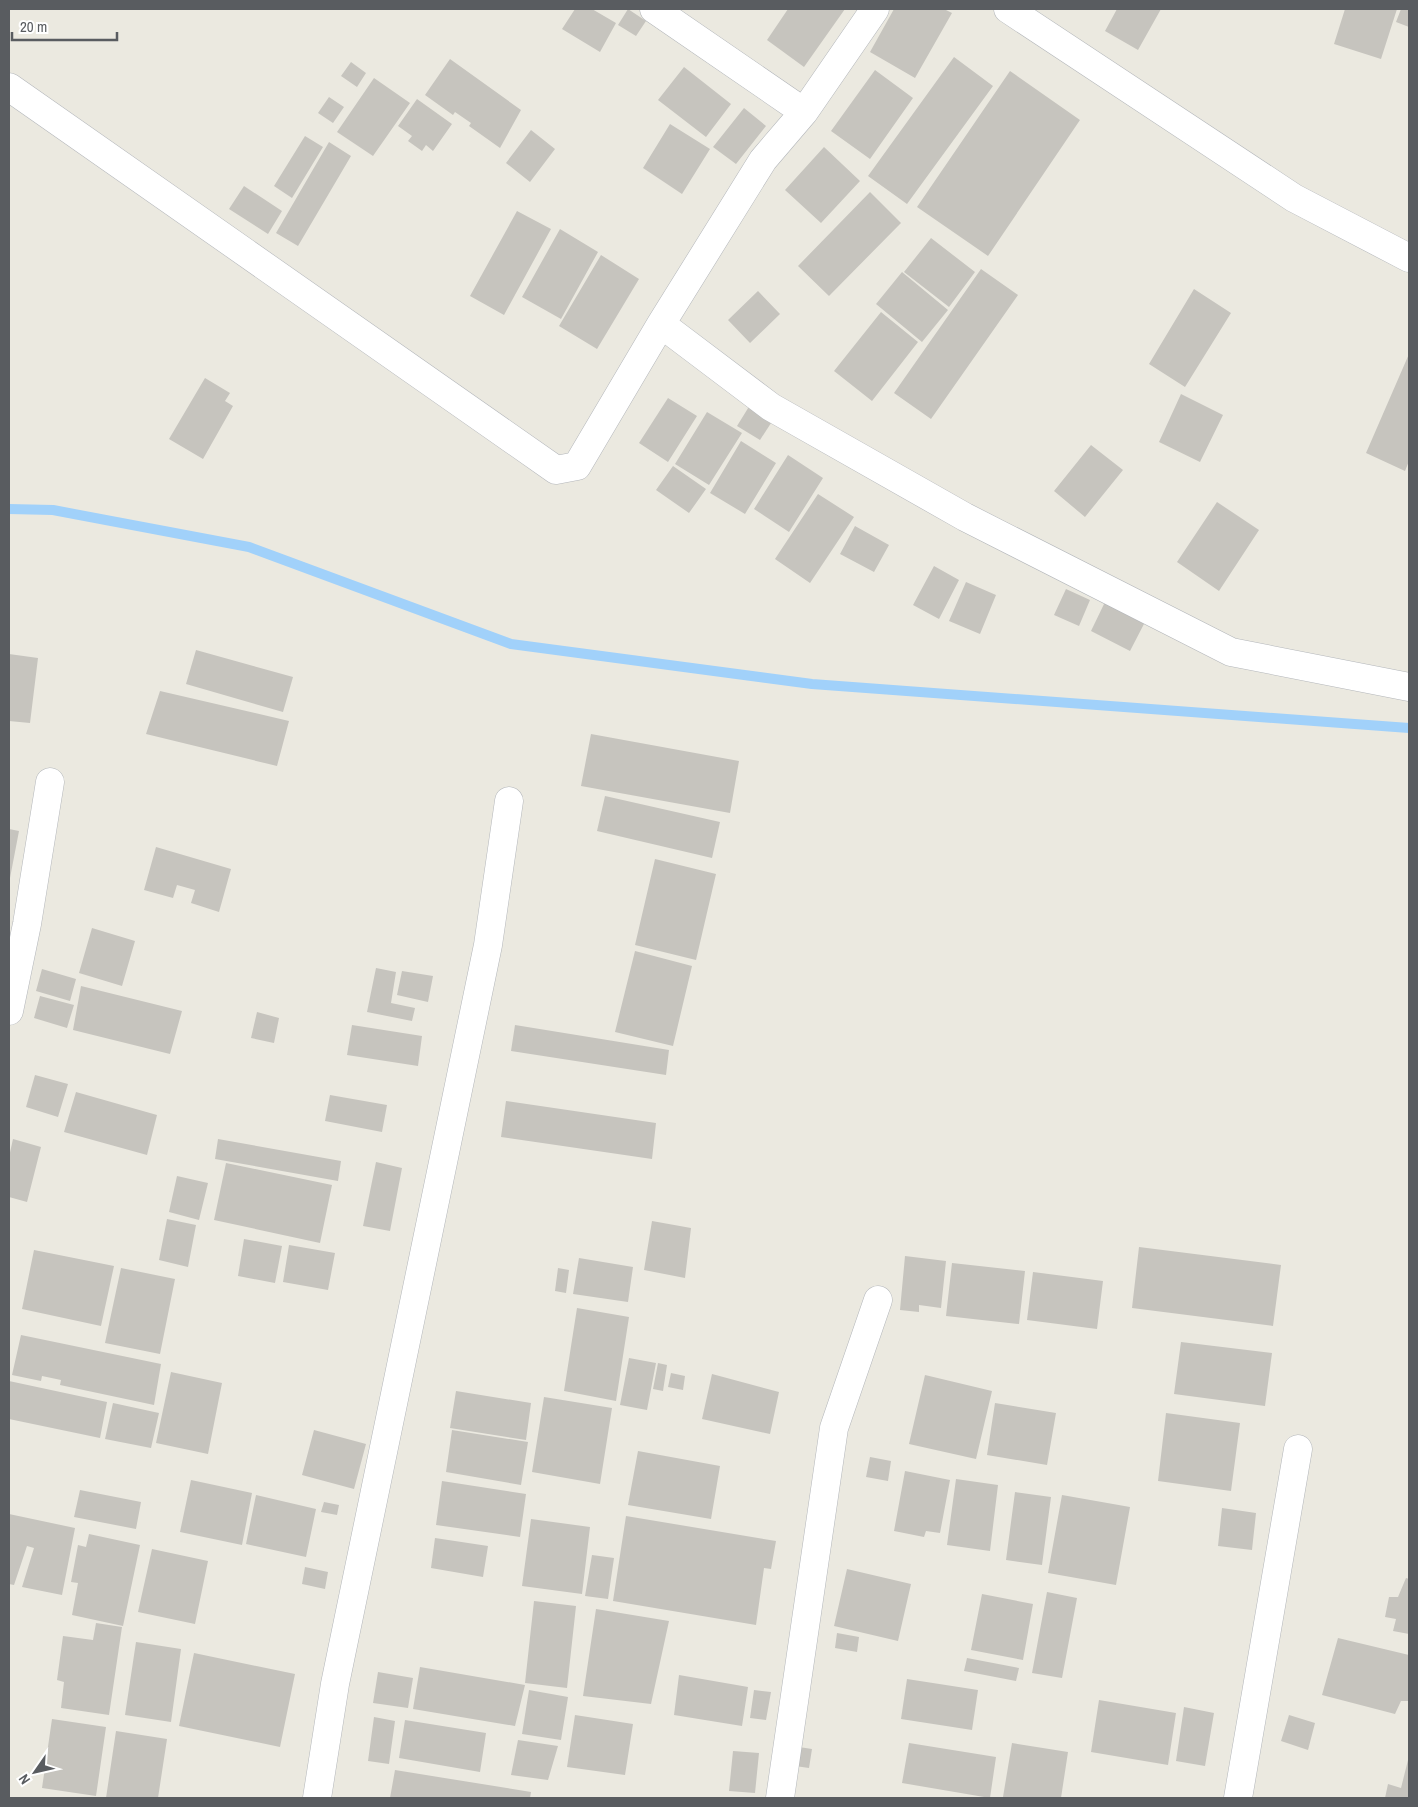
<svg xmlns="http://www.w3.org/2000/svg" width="1418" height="1807" viewBox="0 0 1418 1807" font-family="'Archivo Narrow',sans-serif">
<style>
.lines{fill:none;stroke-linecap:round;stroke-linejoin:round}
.stream{stroke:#a1d1fa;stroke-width:10}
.building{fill:#c6c4be}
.minor-casing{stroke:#b3b6ba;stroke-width:29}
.minor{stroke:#fff;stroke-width:28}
</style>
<rect width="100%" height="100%" fill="#ebe9e0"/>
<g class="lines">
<path class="stream" d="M9 509 53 510 249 547 511 644 812 684 1409 728"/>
</g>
<path class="building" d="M575 9H592L616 23 600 52 562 29Z
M628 9 646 21 636 36 618 25Z
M788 9H845L804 67 767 40Z
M894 9H944L952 13 915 78 870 52Z
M1117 9H1161L1138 50 1105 31Z
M1345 9H1397L1381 59 1334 44Z
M1401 9H1409V27L1396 22Z
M954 57 993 86 907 204 868 176Z
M450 59 521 110 500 148 469 126 471 123 455 112 453 115 425 95Z
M351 62 366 73 357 87 341 76Z
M684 67 731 104 706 137 658 100Z
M875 70 913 98 870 159 831 131Z
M1010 71 1080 120 988 256 917 207Z
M374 78 410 103 373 156 337 132Z
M329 97 344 107 333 123 318 113Z
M417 99 452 124 433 151 426 145 422 151 408 141 412 136 398 126Z
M744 108 766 126 736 164 713 147Z
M670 124 710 149 682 194 643 168Z
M531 130 555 149 530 182 506 163Z
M305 136 323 147 292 198 274 186Z
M329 142 351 156 298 246 276 233Z
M824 147 860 181 821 223 785 190Z
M244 186 282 211 268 234 229 209Z
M870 192 901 223 829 296 798 266Z
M517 211 551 229 504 315 470 296Z
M560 229 598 252 561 319 522 297Z
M931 238 975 272 949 307 904 272Z
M601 255 639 279 597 349 559 326Z
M981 269 1018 295 931 419 894 393Z
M902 272 948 310 922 342 876 304Z
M1194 289 1231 313 1185 387 1149 364Z
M758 291 780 314 750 343 728 320Z
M881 312 918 342 872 401 834 371Z
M1409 354V461L1405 471 1366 453Z
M205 378 230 393 225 401 233 406 203 459 169 439Z
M1181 394 1223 415 1200 462 1159 442Z
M668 398 697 416 668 462 639 443Z
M750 405 773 420 760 440 737 426Z
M707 412 742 433 709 485 675 464Z
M741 441 776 463 745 514 710 493Z
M1091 445 1123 470 1085 517 1054 491Z
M788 455 823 478 789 532 754 509Z
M673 466 706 489 689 513 656 490Z
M818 494 854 517 810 583 775 559Z
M1217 502 1259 530 1219 591 1177 562Z
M855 526 889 545 874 572 840 554Z
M934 566 959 580 939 619 913 605Z
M966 582 996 595 980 634 949 621Z
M1066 589 1090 600 1079 626 1054 615Z
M1105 602 1145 622 1130 651 1091 631Z
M196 650 293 677 283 712 186 684Z
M9 654 38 658 30 723 9 721Z
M160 691 289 721 277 766 146 734Z
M591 734 739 761 730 813 581 786Z
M605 796 720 822 712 858 597 831Z
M9 829 19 831 10 878H9Z
M156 847 231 869 219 912 191 903 195 890 177 885 173 898 144 890Z
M655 859 716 874 696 960 635 945Z
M92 928 135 941 122 986 79 973Z
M635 951 692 966 673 1046 615 1032Z
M376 968 396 972 391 1003 415 1008 412 1021 367 1012Z
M42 969 76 979 70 1001 36 991Z
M402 971 433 976 428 1002 397 995Z
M81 986 182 1011 170 1054 73 1030Z
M40 996 74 1005 67 1028 34 1018Z
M257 1012 279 1018 274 1043 251 1038Z
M352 1025 422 1036 418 1066 347 1055Z
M515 1025 669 1050 666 1075 511 1051Z
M35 1075 68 1084 58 1117 26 1107Z
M76 1092 157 1115 147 1155 64 1132Z
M330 1095 387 1105 382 1132 325 1121Z
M506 1101 656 1123 652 1159 501 1137Z
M13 1139 41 1147 27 1202 9 1197V1157Z
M218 1139 341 1161 338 1181 215 1159Z
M376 1162 402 1168 390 1231 363 1226Z
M226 1163 332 1185 320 1243 214 1220Z
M177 1176 208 1183 199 1220 169 1212Z
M167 1219 196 1225 188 1267 159 1260Z
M652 1221 691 1228 685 1278 644 1270Z
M244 1239 282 1246 275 1283 238 1276Z
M289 1245 335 1253 328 1290 283 1282Z
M1139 1247 1281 1265 1273 1326 1132 1308Z
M34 1250 114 1266 101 1326 22 1309Z
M905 1256 946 1261 941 1308 919 1305V1312L900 1310Z
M579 1258 633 1267 628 1302 573 1294Z
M952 1263 1025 1271 1019 1324 946 1316Z
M121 1268 175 1279 160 1354 105 1343Z
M558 1268 569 1270 566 1293 555 1291Z
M1033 1272 1103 1281 1097 1329 1027 1320Z
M577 1308 629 1317 616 1401 564 1391Z
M21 1335 161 1364 154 1405 60 1385 61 1380 42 1376 41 1381 12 1375Z
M1181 1342 1272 1353 1265 1406 1174 1394Z
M629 1358 656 1363 647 1410 620 1405Z
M658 1363 667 1365 663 1391 653 1389Z
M171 1372 222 1383 208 1454 156 1443Z
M671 1373 685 1376 683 1390 668 1387Z
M712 1374 779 1392 770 1434 702 1419Z
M925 1375 992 1391 976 1459 909 1444Z
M9 1381 107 1402 100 1438 9 1419Z
M456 1391 531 1403 526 1440 450 1428Z
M544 1397 612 1408 600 1484 532 1472Z
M113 1403 159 1413 151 1448 105 1439Z
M995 1403 1056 1413 1047 1465 987 1455Z
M1166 1413 1240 1423 1231 1491 1158 1481Z
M314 1430 366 1444 354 1489 302 1475Z
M452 1430 528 1442 521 1485 446 1472Z
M638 1451 720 1466 711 1519 628 1505Z
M870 1457 891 1461 888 1481 866 1477Z
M905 1471 950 1480 940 1533 926 1531 924 1537 894 1531Z
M956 1479 998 1485 990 1551 947 1545Z
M191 1480 252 1493 242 1545 180 1532Z
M442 1481 526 1494 520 1537 436 1525Z
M80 1490 141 1502 136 1529 74 1517Z
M1015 1492 1051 1497 1042 1565 1006 1560Z
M256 1495 316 1509 306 1557 246 1544Z
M1062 1495 1130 1507 1116 1585 1048 1573Z
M324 1502 339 1505 337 1515 321 1512Z
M1222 1508 1256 1513 1252 1550 1218 1546Z
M9 1514 75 1528 62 1595 22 1587 34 1548 27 1546 14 1585 9 1584Z
M626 1516 776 1541 771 1569 764 1568 756 1625 613 1601Z
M531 1519 590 1527 582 1594 522 1586Z
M89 1534 140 1545 123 1626 72 1615 78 1583 71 1582 78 1545 86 1547Z
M435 1538 488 1546 483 1577 431 1568Z
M152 1549 208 1561 195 1624 138 1612Z
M592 1555 614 1558 608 1599 585 1596Z
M305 1567 328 1572 325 1589 302 1584Z
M847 1569 911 1584 898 1641 834 1626Z
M1406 1578 1409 1579V1634L1393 1631 1396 1619 1385 1617 1389 1597H1398Z
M1047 1592 1077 1598 1062 1678 1032 1673Z
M982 1594 1033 1604 1023 1660 971 1650Z
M534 1601 576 1606 567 1688 525 1683Z
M596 1609 669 1621 651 1704 583 1696Z
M96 1623 122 1627 109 1715 61 1708 64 1682 57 1680 63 1636 93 1640Z
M837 1633 859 1637 857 1652 835 1648Z
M1338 1638 1409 1655V1701H1401L1395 1714 1322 1695Z
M136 1642 181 1649 171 1722 125 1715Z
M194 1653 295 1674 280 1747 179 1726Z
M967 1658 1019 1668 1016 1681 964 1671Z
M420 1667 525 1685 515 1726 413 1709Z
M378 1672 413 1678 408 1708 373 1703Z
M679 1675 748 1687 742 1726 674 1715Z
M907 1679 978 1690 972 1730 901 1719Z
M529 1690 568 1697 561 1740 522 1734Z
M754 1690 771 1692 766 1720 750 1718Z
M1099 1700 1176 1713 1168 1765 1091 1752Z
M1184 1707 1214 1713 1205 1766 1176 1761Z
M575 1715 633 1724 625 1775 567 1767Z
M1289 1715 1315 1723 1308 1750 1281 1741Z
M374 1717 395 1721 389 1764 368 1761Z
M52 1719 106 1727 96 1796 42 1788Z
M405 1720 486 1733 480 1772 399 1758Z
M116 1731 167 1739 158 1798H106Z
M518 1740 558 1746 548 1780 511 1775Z
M909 1743 996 1757 990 1798 902 1783Z
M1012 1743 1068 1752 1061 1798 1003 1797Z
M799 1747 812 1749 809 1768 795 1766Z
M733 1751 759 1753 755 1793 729 1791Z
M1409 1756V1798H1385L1388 1784 1401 1788Z
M395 1770 531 1792 530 1798H390Z"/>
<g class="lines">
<g class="minor-casing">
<path id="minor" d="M654 9 804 112
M1008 9 1294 198 1409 258
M9 87 556 470 577 466 661 324 763 160 804 112 875 9
M661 324 771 407 965 517 1231 652 1409 687
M9 1011 27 924 50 782
M317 1798 335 1684 488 945 509 801
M780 1798 834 1428 878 1300
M1238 1798 1298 1449"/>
</g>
<use href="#minor" class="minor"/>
</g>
<rect width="1418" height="1807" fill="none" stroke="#595c60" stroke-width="20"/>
<g transform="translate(35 1772) rotate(236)" stroke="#ffffff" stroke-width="4" paint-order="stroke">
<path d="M0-4L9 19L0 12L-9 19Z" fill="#595c60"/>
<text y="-8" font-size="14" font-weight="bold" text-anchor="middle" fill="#595c60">N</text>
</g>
<path d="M12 32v8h105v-8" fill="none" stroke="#595c60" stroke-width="2.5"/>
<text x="20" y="32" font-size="15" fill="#595c60" stroke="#ffffff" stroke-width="4" paint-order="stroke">20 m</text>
</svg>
